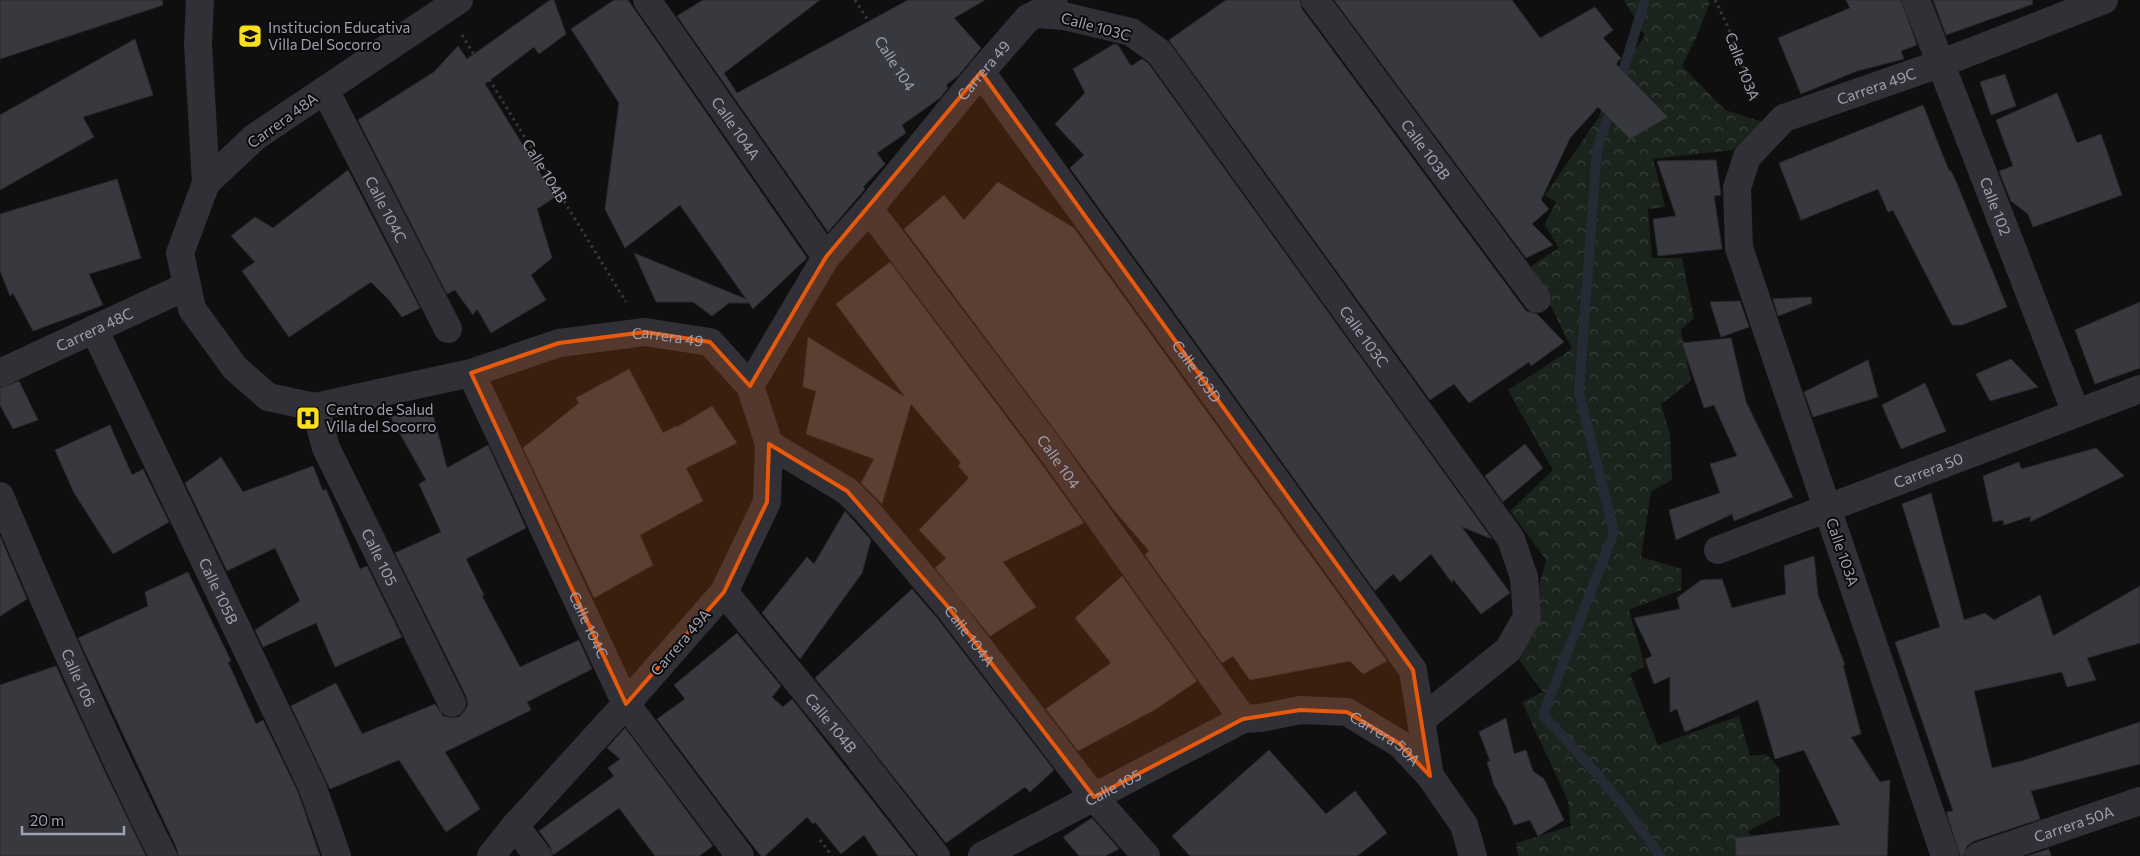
<svg xmlns="http://www.w3.org/2000/svg" width="2140" height="856" viewBox="0 0 2140 856" font-family="Commissioner,sans-serif">
<style>
.forest{fill:url(#forest-crowns)}
.lines{fill:none;stroke-linecap:round;stroke-linejoin:round}
.stream{stroke:#252a34;stroke-width:10}
.building{fill:#38393e;stroke:#2a292d}
.path{stroke:#36363d;stroke-width:3;stroke-dasharray:2.5 4;stroke-linecap:butt}
.minor{stroke:#303036;stroke-width:28}
.marked{fill:#e8590c;fill-opacity:0.2;stroke:#e8590c;stroke-width:4;stroke-linejoin:round}
.labels{text-anchor:middle;dominant-baseline:central;stroke-width:4;stroke-linejoin:round;paint-order:stroke}
.street-label{font-size:15px;fill:#9fa1b2;stroke:#0a0a0b}
.poi-label{font-size:15px;fill:#9fa1b2;stroke:#0a0a0b;text-anchor:start}
</style>
<defs>
<pattern id="forest-crowns" width="20" height="18" patternUnits="userSpaceOnUse" patternTransform="scale(1.25)"><rect width="20" height="18" fill="#1b231d"/><path d="M2 6a3 3 0 1 1 6 0M12 15a3 3 0 1 1 6 0" fill="none" stroke="#39403b"/></pattern>
</defs>
<rect width="100%" height="100%" fill="#0f0f10"/>
<path class="forest" d="M1624 0H1708L1710 2 1696 38 1682 66 1725 110 1763 122 1733 150 1653 159 1665 207 1648 209 1652 258H1682L1694 318 1681 330 1691 381 1661 404 1670 434 1672 480 1651 491 1641 557 1682 569 1681 590 1629 610 1645 666 1630 674 1658 745 1739 716 1750 756 1766 754 1779 768 1780 815 1749 831 1754 856H1518L1516 843 1571 826 1568 801 1522 702 1543 692 1519 660 1546 560 1510 511 1553 470 1508 390 1572 349 1531 266 1559 248 1545 225 1556 202 1545 195 1599 117 1608 86 1645 36Z"/>
<g class="lines">
<path class="stream" d="M1619 84 1645 0
M1612 105 1597 149 1579 392 1614 532 1543 715C1585 760 1626 805 1660 856"/>
</g>
<path class="building" d="M0 0H162L163 5 0 59Z
M550 0H554L566 34 539 54 534 47 485 84 555 197 537 209 552 258 531 275 546 300 491 333 477 309 473 315 455 290 447 294 358 120 434 72 458 46 467 59Z
M614 0H628L807 258 753 309 749 303H729L712 316 693 302H656L634 253 746 299 680 205 625 248 605 209 619 103 571 29Z
M703 0H820L724 73 737 93 908 0H985L954 18 981 48 958 76 946 85 948 88 940 98 902 125 906 133 877 153 885 164 863 187 865 189 828 232 677 16Z
M1226 0H1300L1302 9 1526 311 1537 314 1564 342 1531 366 1529 362 1469 403 1454 384 1430 400 1169 40Z
M1334 0H1512L1540 38 1595 7 1613 30 1603 38 1621 58 1616 64 1668 117 1630 139 1598 107 1570 138 1541 200 1549 209 1532 224 1553 245 1526 258Z
M1846 0H1901L1917 45 1901 51 1904 59 1857 71 1801 94 1778 38 1850 8Z
M1933 0H2032L2033 4 1946 35Z
M135 39 153 95 83 117 94 137 0 190V115Z
M1114 44 1118 45 1131 66 1142 59 1148 63 1492 539 1462 527 1510 593 1481 614 1453 579 1452 583 1431 554 1400 582 1393 574 1375 591 1070 168 1084 155 1055 124 1085 93 1073 69Z
M2005 74 2016 106 1991 115 1980 82Z
M2057 93 2077 143 2101 134 2122 195 2033 227 2028 214 2011 201 1999 171 2013 166 1996 120Z
M1923 105 1949 171H1951L1958 186 2007 307 1962 325H1952L1893 210 1888 212 1878 189 1801 220 1779 163Z
M1716 160 1721 195 1714 196 1722 249 1658 256 1653 219 1676 216 1657 161Z
M348 170 420 308 402 317 389 300 371 282 289 337 242 271 255 262 231 236 255 217 273 228Z
M117 179 141 258 89 274 103 305 33 331 13 293 10 296 0 271V214Z
M998 182 1074 228 1387 661 1363 674 1350 661 1250 680 1233 656 1222 663 1145 555 1149 551 1113 509 1063 441 904 229 944 195 964 220Z
M890 262 1038 459 1084 523 1003 562 1036 607 990 636 935 568 946 558 919 530 969 478 958 466 961 463 911 404 882 504 861 483 874 459 806 434 816 391 803 387 808 337 905 397 836 304Z
M1811 297 1812 303 1778 316 1773 299Z
M1740 301 1749 327 1721 337 1710 302Z
M2140 302V368L2095 384 2075 330Z
M1731 338 1746 402 1793 497 1734 521 1732 514 1676 540 1669 510 1720 493 1710 464 1737 456 1714 405 1704 408 1682 343Z
M2011 359 2038 387 1990 401 1976 374Z
M1868 360 1878 397 1813 417 1804 392Z
M629 369 663 433 676 426 677 427 712 406 737 443 686 468 703 501 640 535 653 565 594 598 523 448 579 403 576 398Z
M19 381 38 420 13 429 0 405V388Z
M1925 383 1946 431 1901 449 1882 405Z
M431 407 447 468 488 445 526 528 466 559 484 595 482 596 520 667 579 640 592 669 527 702 531 710 445 752 480 809 446 832 399 760 330 789 291 706 336 683 362 734 435 704 443 716 451 718 459 717 465 711 468 704 466 696 395 553 441 532 419 484 426 480 390 416Z
M110 425 132 475 143 469 169 522 113 554 73 491 55 450Z
M1525 444 1543 468 1503 502 1485 476Z
M2096 448 2124 476 2030 522 2031 516 2004 525 2003 520 1993 522 1983 476 2019 462 2021 469Z
M221 457 243 492 313 466 323 491 326 489 360 569 367 566 402 637 335 667 316 623 263 647 255 630 300 601 275 548 227 571 185 483Z
M1931 493 1964 620 1985 613 1994 620 2040 595 2053 636 2140 586V643L2087 658 2096 680 2067 687 2062 672 1974 691 1992 768 2022 761 2140 722V764L2031 791 2040 819 1974 841 1967 846 1964 856H1960L1947 815V812L1953 811 1895 642 1940 627 1902 504Z
M845 511 871 540 862 573 800 659 762 613 807 557 814 564Z
M0 536 27 599 0 616Z
M1814 556 1818 595 1845 665H1843L1861 734 1851 737 1880 782 1890 780 1887 856H1736L1735 838 1840 825 1804 750 1775 759 1758 700 1685 732 1677 709 1670 712V677L1654 684 1645 659 1652 656 1634 618 1680 609 1677 598 1701 580 1722 579 1732 608 1786 594 1784 566Z
M188 572 231 661 228 662 256 724 263 720 298 792 320 856H178L177 849 78 638 148 606 145 592Z
M1122 576 1197 681 1156 709 1078 751 1046 709 1111 663 1075 618Z
M912 589 937 618 1054 770 1030 792 1025 787 946 843 815 678Z
M737 633 781 686 772 697 783 707 792 699 916 856H878L864 835 841 854 815 822 813 824 807 817 765 856H761L738 827 657 719 685 699 674 685Z
M56 666 106 774 146 856H0V685Z
M1506 718 1514 754 1526 750 1533 771 1544 779 1564 820 1538 836 1530 820 1514 825 1506 806 1494 785 1487 762 1490 761 1479 732Z
M625 728 713 846 699 856H655L619 808 553 855 550 846 539 831 614 776 608 768 620 759 607 748Z
M1269 750 1326 814 1355 791 1387 833 1357 856H1190L1172 836Z
M1092 818 1119 849 1105 856H1079L1063 837Z
M2049 849 2051 856H2027Z"/>
<g class="lines">
<g class="path">
<path id="s1" d="M855 0 919 100"/>
<path id="s2" d="M1715 0 1728 27 1756 101"/>
<path id="s3" d="M462 35 626 302"/>
<path d="M820 840 832 856"/>
</g>
<g class="minor">
<path d="M200 0 198 44 206 183"/>
<path id="s4" d="M459 0 255 137 206 183 180 253 192 309 235 368 268 397 315 407 471 373 559 343 645 332 710 342 750 386 769 444 767 502 724 592 626 704 515 826 491 856"/>
<path id="s5" d="M647 0 826 257"/>
<path id="s6" d="M1315 0 1537 299"/>
<path id="s7" d="M1916 0 2076 413"/>
<path id="s8" d="M1037 14 1064 16 1131 32 1159 52 1511 539 1524 577 1527 617 1508 650 1421 720"/>
<path id="s9" d="M981 72 1413 670 1430 776"/>
<path id="s10" d="M325 90 448 329"/>
<path id="s11" d="M869 209 1051 450 1243 719"/>
<path id="s12" d="M94 329 312 786 337 856"/>
<path id="s13" d="M0 373 187 286"/>
<path id="s14" d="M471 373 626 704 740 856"/>
<path id="s15" d="M750 386 826 257 869 209 981 72 1028 18 1054 5"/>
<path id="s16" d="M315 407 326 448 452 703"/>
<path id="s17" d="M769 444 847 491 867 511 949 608 1094 797 1146 856"/>
<path id="s18" d="M0 496C51 617 104 738 163 856"/>
<path id="s19" d="M1718 550 2140 389"/>
<path id="s20" d="M724 592 843 737 936 856"/>
<path d="M515 826 538 856"/>
<path id="s21" d="M982 856 1243 719 1261 718 1300 710 1347 712 1400 744 1430 776 1464 825 1473 856"/>
<path id="s22" d="M1945 856 1739 248 1737 188 1747 157 1784 118 1942 63 2104 0"/>
<path id="s23" d="M1979 856 2140 801"/>
</g>
</g>
<path class="marked" d="M981 72 1413 670 1430 776 1400 744 1347 712 1300 710 1243 719 1094 797 949 608 847 491 769 444 767 502 724 592 626 704 471 373 559 343 645 332 710 342 750 386 826 257Z"/>
<defs>
<g id="school-square" transform="scale(1.25)"><rect x="-9" y="-9" width="18" height="18" rx="4" fill="#fbdf1c" stroke="#0a0a0b"/><path d="M0-5L7-2L0 1L-7-2ZM-4 1L0 2.5L4 1V4Q0 6-4 4Z" fill="#111"/></g>
<g id="hospital-square" transform="scale(1.25)"><rect x="-9" y="-9" width="18" height="18" rx="4" fill="#fbdf1c" stroke="#0a0a0b"/><path d="M-5-5h3v3.5h4V-5h3V5h-3V1.5h-4V5h-3Z" fill="#111"/></g>
</defs>
<g fill-rule="evenodd">
<use href="#school-square" x="250" y="36"/>
<use href="#hospital-square" x="308" y="418"/>
</g>
<g class="labels">
<g class="street-label">
<text transform="translate(1096 26) rotate(15)">Calle 103C</text>
<text stroke="none"><textPath href="#s1" startOffset="75">Calle 104</textPath></text>
<text stroke="none"><textPath href="#s2" startOffset="72">Calle 103A</textPath></text>
<text stroke="none"><textPath href="#s15" startOffset="394">Carrera 49</textPath></text>
<text stroke="none"><textPath href="#s22" startOffset="886">Carrera 49C</textPath></text>
<text transform="translate(282 120) rotate(-36)">Carrera 48A</text>
<text stroke="none"><textPath href="#s5" startOffset="156">Calle 104A</textPath></text>
<text stroke="none"><textPath href="#s6" startOffset="186">Calle 103B</textPath></text>
<text stroke="none"><textPath href="#s3" startOffset="159">Calle 104B</textPath></text>
<text stroke="none"><textPath href="#s7" startOffset="221">Calle 102</textPath></text>
<text stroke="none"><textPath href="#s10" startOffset="134">Calle 104C</textPath></text>
<text stroke="none"><textPath href="#s13" startOffset="104">Carrera 48C</textPath></text>
<text stroke="none"><textPath href="#s8" startOffset="481">Calle 103C</textPath></text>
<text stroke="none"><textPath href="#s4" startOffset="972">Carrera 49</textPath></text>
<text stroke="none"><textPath href="#s9" startOffset="369">Calle 103D</textPath></text>
<text stroke="none"><textPath href="#s11" startOffset="316">Calle 104</textPath></text>
<text stroke="none"><textPath href="#s19" startOffset="225">Carrera 50</textPath></text>
<text transform="translate(1843 552) rotate(71)">Calle 103A</text>
<text stroke="none"><textPath href="#s16" startOffset="164">Calle 105</textPath></text>
<text stroke="none"><textPath href="#s12" startOffset="290">Calle 105B</textPath></text>
<text stroke="none"><textPath href="#s14" startOffset="278">Calle 104C</textPath></text>
<text stroke="none"><textPath href="#s17" startOffset="281">Calle 104A</textPath></text>
<text transform="translate(680 642) rotate(-49)">Carrera 49A</text>
<text stroke="none"><textPath href="#s18" startOffset="198">Calle 106</textPath></text>
<text stroke="none"><textPath href="#s20" startOffset="169">Calle 104B</textPath></text>
<text stroke="none"><textPath href="#s21" startOffset="446">Carrera 50A</textPath></text>
<text stroke="none"><textPath href="#s21" startOffset="148">Calle 105</textPath></text>
<text stroke="none"><textPath href="#s23" startOffset="100">Carrera 50A</textPath></text>
</g>
<g class="poi-label">
<text x="268" y="27">Institucion Educativa<tspan x="268" dy="17">Villa Del Socorro</tspan></text>
<text x="326" y="409">Centro de Salud<tspan x="326" dy="17">Villa del Socorro</tspan></text>
</g>
</g>
<path d="M22 826v8h102v-8" fill="none" stroke="#9fa1b2" stroke-width="2.5"/>
<text x="30" y="826" font-size="15" fill="#9fa1b2" stroke="#0a0a0b" stroke-width="4" paint-order="stroke">20 m</text>
</svg>
